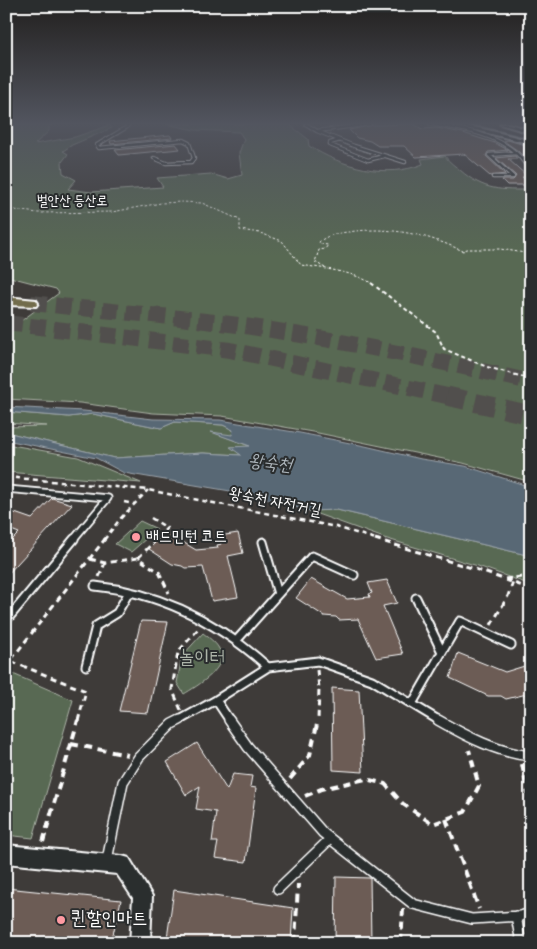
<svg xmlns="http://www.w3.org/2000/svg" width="537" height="949" viewBox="0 0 537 949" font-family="Dekko,'Poor Story',sans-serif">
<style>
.green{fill:#596952;stroke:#acb4a8}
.water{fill:#586875;stroke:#9ba4ac}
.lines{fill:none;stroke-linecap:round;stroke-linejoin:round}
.stream{stroke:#9ba4ac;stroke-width:2}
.building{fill:#6c5b54;stroke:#fff}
.highway-tunnel-far1{stroke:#514f4d;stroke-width:16;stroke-dasharray:16 8;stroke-linecap:butt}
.highway-tunnel{stroke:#514f4d;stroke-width:19;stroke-dasharray:19 10;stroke-linecap:butt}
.lane-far3-casing{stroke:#fff;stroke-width:4.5}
.lane-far2-casing{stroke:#fff;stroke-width:9}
.lane-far1-casing{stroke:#fff;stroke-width:11}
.lane-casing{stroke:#fff;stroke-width:12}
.street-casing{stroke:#fff;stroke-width:4}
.highway-casing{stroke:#fff;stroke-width:4}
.path-far4{stroke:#fff;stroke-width:1;stroke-dasharray:2.5 2;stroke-linecap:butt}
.path-far3{stroke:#fff;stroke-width:2;stroke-dasharray:4 3;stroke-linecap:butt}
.path-far2{stroke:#fff;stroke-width:2.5;stroke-dasharray:5 4;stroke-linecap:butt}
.path-far1{stroke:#fff;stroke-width:3;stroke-dasharray:6 4.5;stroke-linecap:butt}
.path{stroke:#fff;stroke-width:4;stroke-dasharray:8 5.5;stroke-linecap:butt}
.lane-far3{stroke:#2a2d2e;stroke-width:2.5}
.lane-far2{stroke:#2a2d2e;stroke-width:5.5}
.lane-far1{stroke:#2a2d2e;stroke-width:7}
.lane{stroke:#2a2d2e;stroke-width:9}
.street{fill:#2a2d2e;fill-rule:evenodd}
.highway{fill:#726c4b;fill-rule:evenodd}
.poi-dot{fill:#ff9aa2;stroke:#2a2d2e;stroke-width:2}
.labels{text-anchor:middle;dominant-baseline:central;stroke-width:4;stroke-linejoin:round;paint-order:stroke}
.far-street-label{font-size:14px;fill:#fff;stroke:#2a2d2e}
.street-label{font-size:16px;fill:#fff;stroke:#2a2d2e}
.poi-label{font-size:16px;fill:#fff;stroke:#2a2d2e;text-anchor:start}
.water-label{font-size:18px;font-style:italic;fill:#acb4ba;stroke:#2a2d2e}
.near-park-label{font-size:19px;fill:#acb4a8;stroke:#2a2d2e}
.near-poi-label{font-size:19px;fill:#fff;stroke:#2a2d2e;text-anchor:start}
</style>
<rect width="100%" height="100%" fill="#3e3b39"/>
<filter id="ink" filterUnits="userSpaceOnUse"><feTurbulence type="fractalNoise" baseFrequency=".02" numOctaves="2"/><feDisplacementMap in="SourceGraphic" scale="10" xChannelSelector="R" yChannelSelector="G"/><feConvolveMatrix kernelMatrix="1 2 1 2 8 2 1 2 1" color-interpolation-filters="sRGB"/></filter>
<g filter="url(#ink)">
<path class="green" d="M6 124H55L49 125V131L35 144 75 137 110 125 112 128 72 145 63 151 68 154 62 162 63 173 76 180 68 189 91 192 163 187 157 178 211 174 228 179 242 175 239 153 244 139 239 132 195 130 166 124H289L308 139 309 146C342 167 386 179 423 164L421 159 445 156C449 162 455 166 460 170 484 191 501 190 531 190V482L463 463 318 433 222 416 153 413 80 403 6 399V332L59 293 56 289 6 276Z
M6 412 69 417 93 414 161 428 175 422 223 425 233 430 232 436 215 433 252 447H231L242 455 203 453 114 458 6 432V427L47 426 6 423Z
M6 444 78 457 141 483 6 472Z
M337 510 531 556V585L478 566 384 538 309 511Z
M140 521 157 529 131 552 115 544Z
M203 633C208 637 215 642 218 647 232 666 197 686 184 694L177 683 182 656Z
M6 671 73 700 33 838 6 835Z"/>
<path class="water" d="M6 407 84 411 153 419 220 420 300 433 365 446 421 459 465 466 531 487V556L337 510 309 511 254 495 124 473 96 458 6 440V432L114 458 203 453 241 455 230 447 250 446 211 432 232 435 233 430 223 425 175 422 161 428 93 414 69 417 6 412Z"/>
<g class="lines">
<path class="stream" d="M470 124 531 139"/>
</g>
<path class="building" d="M414 124 422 129 437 128 463 133 495 143 508 150 488 152 486 156 505 174 490 176 464 154 416 157 404 146H378L370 141 357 138 349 130 373 125Z
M170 135 172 138 111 144 110 141Z
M508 140 531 147V158H525L518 151 504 141Z
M176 144 180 149 119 155 115 150Z
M515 156 517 159H508L527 176V177H522L530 185H507L502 180H513L516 176 496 158Z
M52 498 72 504 6 576V546L19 533 6 528V510L32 519Z
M166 532 196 550 218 548 217 545 221 544 219 536 238 533 243 553 228 556 238 597 212 601 203 567 185 568 182 566 172 564 149 549Z
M311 579 347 599 370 597 369 594 372 593 368 583 387 580 397 603 383 606 403 654 376 658 358 619 339 620 336 617 324 616 296 598Z
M141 621 168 622 148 713 119 711Z
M458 653 505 672 531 664V693L506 699 501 696H488L450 678Z
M332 688 359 690 363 772 333 770Z
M197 743 227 790 233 774 252 776 250 787 256 788 246 862 215 858 218 842H212L216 812 196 809 200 786 186 795 167 762Z
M336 877 370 878 371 943H335Z
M6 888 121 900 111 943H35L6 940Z
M174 890 293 908 291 943H200L167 938Z"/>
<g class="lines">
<path class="highway-tunnel-far1" d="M31 303C100 310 169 316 238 325 336 339 434 360 531 382
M6 323 230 350 452 397"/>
<path class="highway-tunnel" d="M447 396 531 415"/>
<g class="lane-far3-casing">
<path id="lane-far3" d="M128 124 127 127 97 145 99 148 183 140 189 143 194 158 191 162 166 163 154 158
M306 124 317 131 370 124
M430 124C460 129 492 132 516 153 522 158 525 165 531 171
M317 131 354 146 405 162
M340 140 330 143V145L368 160 384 156
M493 177H513L489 155 516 153"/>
</g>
<g class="lane-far2-casing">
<path id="lane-far2" d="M6 489 108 498 73 540"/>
</g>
<g class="lane-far1-casing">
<path id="lane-far1" d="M263 542 278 594
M95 586C162 593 218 622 268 667
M416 598 442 652
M6 621 74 539
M236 641 312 556 354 575
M86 666 96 626 117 613 129 592
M216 700 230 721
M412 704 460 621 511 645
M178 721 216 700 268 667 318 661 372 680 440 721"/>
</g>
<g class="lane-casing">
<path id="lane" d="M229 720 248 747 323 833 413 904 472 919 520 916 531 913
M438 720C466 736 498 753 531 756
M107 860 123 782 139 757 172 724 180 720
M278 889 330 839
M516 916 521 943"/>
</g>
<g class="street-casing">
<path id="street" d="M442 124C472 124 502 134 531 141V144L480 131Z
M500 124H509L531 130V133Z
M6 845 122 856 129 858 152 896 150 943H130L133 898 117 874 6 863Z"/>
</g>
<g class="highway-casing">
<path id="highway" d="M6 297 36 300 38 303 36 306 6 305Z"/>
</g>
<path class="path-far4" d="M6 209 38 213 112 212 161 203 182 202 202 203 240 220V230L260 233 282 241 301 265C325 269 352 271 373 284
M325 268 315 262 319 250 325 249 328 245 320 244 319 242C327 235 338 233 348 232 389 226 426 234 463 251L467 249H500L531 254"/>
<path class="path-far3" d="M371 283 436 332 444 349 487 367 531 379"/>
<path class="path-far2" d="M6 477 148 490 336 527 379 540
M124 502 134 504
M151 518 167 528 155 540
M104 540 120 519 148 490"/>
<path class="path-far1" d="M375 539 475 569 531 589
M138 558 157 539
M90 559 105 563
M99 577 105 563 138 558 159 572 169 593
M505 579 531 576
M491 625 508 596 513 582
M317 670 319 688 318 721
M181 710 172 689 178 652 199 628
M78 721 86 691 10 661 105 539"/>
<path class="path" d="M71 744 128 755
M522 764 531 810
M290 779 310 755 318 720
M305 796 321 789 366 779 385 784 403 804 433 824 465 812 479 786 469 750
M446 819 479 909
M43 842 78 720
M295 943 298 884
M401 943 403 909"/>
<use href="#lane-far3" class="lane-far3"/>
<use href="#lane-far2" class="lane-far2"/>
<use href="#lane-far1" class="lane-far1"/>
<use href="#lane" class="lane"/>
<use href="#street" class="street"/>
<use href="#highway" class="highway"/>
</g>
</g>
<linearGradient id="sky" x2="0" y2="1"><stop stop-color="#22201f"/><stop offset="0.48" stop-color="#52555f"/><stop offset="1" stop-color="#52555f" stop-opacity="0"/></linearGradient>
<rect width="537" height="257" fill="url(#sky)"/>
<g class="poi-dot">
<circle cx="136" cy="537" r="5"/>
<circle cx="61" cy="920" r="5"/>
</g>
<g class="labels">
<g class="far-street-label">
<text x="72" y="202">벌안산 등산로</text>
</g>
<g class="street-label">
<text transform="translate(275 503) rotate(11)">왕숙천 자전거길</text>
</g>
<g class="poi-label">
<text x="146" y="537">배드민턴 코트</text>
</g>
<g class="water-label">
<text transform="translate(270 465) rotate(7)">왕숙천</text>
</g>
<g class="near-park-label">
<text x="202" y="659">놀이터</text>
</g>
<g class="near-poi-label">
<text x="71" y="920">퀸할인마트</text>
</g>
</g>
<rect width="537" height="949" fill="none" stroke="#2a2d2e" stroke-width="25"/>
<rect x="12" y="12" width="512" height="924" fill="none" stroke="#fff" stroke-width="2" filter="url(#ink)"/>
</svg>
